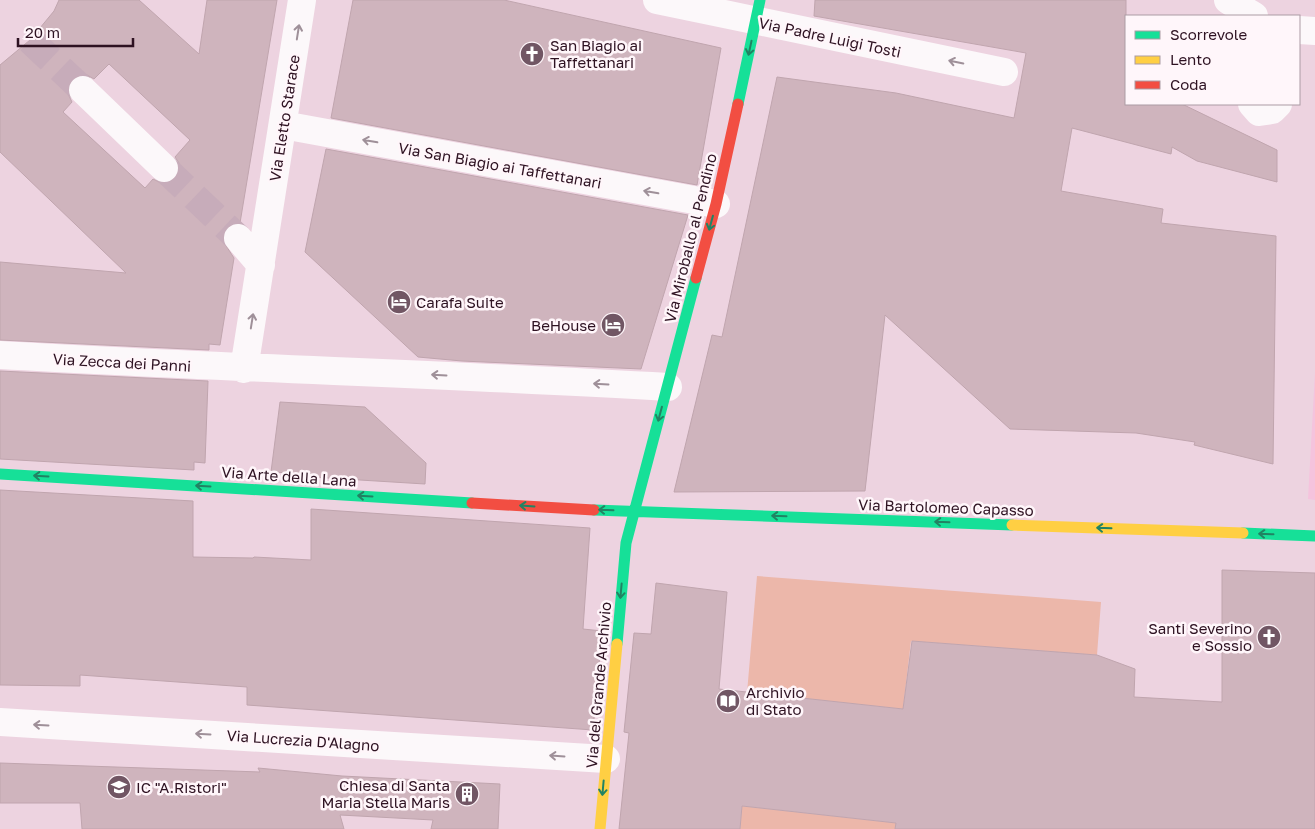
<svg xmlns="http://www.w3.org/2000/svg" width="1315" height="829" viewBox="0 0 1315 829" font-family="'Golos Text',sans-serif">
<style>
.built{fill:#f5c3dd}
.green{fill:#ecb7aa}
.building{fill:#cfb4bd;stroke:#c0a5ae;fill-rule:evenodd}
.lines{fill:none;stroke-linecap:round;stroke-linejoin:round}
.street-tunnel{stroke:#c7acba;stroke-width:28;stroke-dasharray:28 14;stroke-linecap:butt}
.street{stroke:#fcf8fa;stroke-width:28}
.fast{stroke:#16e098;stroke-width:11}
.slow{stroke:#ffcf43;stroke-width:11}
.jam{stroke:#f24e42;stroke-width:11}
.oneway{stroke:#9f9099}
.oneway2{stroke:#218363}
.labels{text-anchor:middle;dominant-baseline:central;stroke-width:5;stroke-linejoin:round;paint-order:stroke}
.street-label{font-size:15px;fill:#2e1222;stroke:#fff6fa}
.poi-label{font-size:15px;fill:#2e1222;stroke:#fff6fa;text-anchor:start}
</style>
<rect width="100%" height="100%" fill="#edd3e0"/>
<path class="built" d="M1315 372V500L1308 499Z"/>
<path class="green" d="M757 576 1101 602 1097 655 911 641 903 709 747 693Z
M742 806 896 823 895 829H740Z"/>
<path class="building" d="M59 0H139L199 54 207 0H277L240 223 228 226 223 233V241L234 258 220 345 209 344V350L0 340V262L126 273 0 152V65L30 40 54 11ZM109 64 190 140 175 157 179 163V171L176 178 169 183H161L153 179 145 188 63 112 72 102 68 94V87L71 80 79 75H87L94 79Z
M353 0H504L721 48 697 185 331 118Z
M815 0H1126V104H1182L1277 150V182L1197 161 1172 147 1171 154 1072 128 1061 191 1163 209 1161 223 1276 236 1273 464 1194 445 1195 442 1136 433 1010 429 885 315 865 491 674 492 712 335 722 337 777 77 896 93 1014 118 1026 53 814 16Z
M326 149 688 215 641 369 462 361 418 357 305 252Z
M0 371 208 381 205 463 194 462V470L0 459Z
M280 402 365 407 426 463 425 484 311 477V474L271 472Z
M0 490 193 501V557L253 558 254 557 311 560V509L590 528 583 629 602 631 593 730 247 705V687L80 675V686L0 685Z
M1222 570 1315 573V829H895L896 823 742 806 740 829H619L629 733 624 732 634 633 651 634 656 583 727 592 719 689 903 709 912 641 1097 655 1135 669 1134 697 1222 702Z
M0 763 260 772 258 768 342 776 500 784 498 829H431L433 820 340 815 344 829H82L80 803H0Z"/>
<g class="lines">
<path class="street-tunnel" d="M30 40 83 90
M164 168 238 238"/>
<path class="street" d="M657 0 1004 72
M1228 0 1254 16
M1299 30 1315 31
M83 90 164 168
M1252 104 1259 112 1272 110 1278 104
M283 125 716 204
M238 238 261 265
M0 355C223 368 445 374 668 387
M244 369 302 0
M0 722 606 759"/>
<path class="fast" d="M738 104 760 0
M0 474 472 503
M594 510 1012 525
M1243 533 1315 536
M617 644 626 543 696 278"/>
<path class="slow" d="M1012 525 1243 533
M600 829 617 644"/>
<path class="jam" d="M696 278 716 204 738 104
M472 503 594 510"/>
</g>
<defs><path id="oneway-shaft" d="M-6 0H5M1.5-3L5.5 0L1.5 3" fill="none" stroke-width="1.6" stroke-linecap="round" stroke-linejoin="round" transform="scale(1.25)"/></defs>
<g class="oneway">
<use href="#oneway-shaft" transform="translate(298 32) rotate(-81)"/>
<use href="#oneway-shaft" transform="translate(956 62) rotate(-168)"/>
<use href="#oneway-shaft" transform="translate(370 141) rotate(-170)"/>
<use href="#oneway-shaft" transform="translate(651 192) rotate(-170)"/>
<use href="#oneway-shaft" transform="translate(252 321) rotate(-81)"/>
<use href="#oneway-shaft" transform="translate(439 375) rotate(-177)"/>
<use href="#oneway-shaft" transform="translate(601 384) rotate(-177)"/>
<use href="#oneway-shaft" transform="translate(41 725) rotate(-177)"/>
<use href="#oneway-shaft" transform="translate(203 734) rotate(-177)"/>
<use href="#oneway-shaft" transform="translate(557 756) rotate(-176)"/>
</g>
<g class="oneway2">
<use href="#oneway-shaft" transform="translate(750 48) rotate(102)"/>
<use href="#oneway-shaft" transform="translate(711 223) rotate(105)"/>
<use href="#oneway-shaft" transform="translate(660 414) rotate(105)"/>
<use href="#oneway-shaft" transform="translate(41 476) rotate(-177)"/>
<use href="#oneway-shaft" transform="translate(203 486) rotate(-177)"/>
<use href="#oneway-shaft" transform="translate(365 496) rotate(-177)"/>
<use href="#oneway-shaft" transform="translate(527 506) rotate(-176)"/>
<use href="#oneway-shaft" transform="translate(606 510) rotate(-178)"/>
<use href="#oneway-shaft" transform="translate(779 516) rotate(-178)"/>
<use href="#oneway-shaft" transform="translate(942 522) rotate(-178)"/>
<use href="#oneway-shaft" transform="translate(1104 528) rotate(-178)"/>
<use href="#oneway-shaft" transform="translate(1266 534) rotate(-178)"/>
<use href="#oneway-shaft" transform="translate(621 591) rotate(95)"/>
<use href="#oneway-shaft" transform="translate(603 788) rotate(95)"/>
</g>
<defs>
<g id="church-disc" transform="scale(1.25)"><circle r="9.5" fill="#715664" stroke="#fff6fa"/><path d="M-1.2-6h2.4v3.5h3.3v2.4h-3.3V6h-2.4V-.1h-3.3v-2.4h3.3Z" fill="#fff"/></g>
<g id="hotel-disc" transform="scale(1.25)"><circle r="9.5" fill="#715664" stroke="#fff6fa"/><path d="M-6-4.5h1.5V1H6V5H4.5V3h-9V5H-6ZM-4 0a1.8 1.8 0 1 1 3.6 0ZM.5 0V-2.5h3Q6-2.5 6 0Z" fill="#fff"/></g>
<g id="library-disc" transform="scale(1.25)"><circle r="9.5" fill="#715664" stroke="#fff6fa"/><path d="M-6-4Q-3-5.5-.7-3.5V5Q-3 3-6 4ZM6-4Q3-5.5 .7-3.5V5Q3 3 6 4Z" fill="#fff"/></g>
<g id="school-disc" transform="scale(1.25)"><circle r="9.5" fill="#715664" stroke="#fff6fa"/><path d="M0-5L7-2L0 1L-7-2ZM-4 1L0 2.5L4 1V4Q0 6-4 4Z" fill="#fff"/></g>
<g id="building-disc" transform="scale(1.25)"><circle r="9.5" fill="#715664" stroke="#fff6fa"/><path d="M-4-6H4V6H1V3H-1V6H-4ZM-2.5-4.3h1.7v1.8h-1.7ZM.8-4.3h1.7v1.8H.8ZM-2.5-1h1.7V.8h-1.7ZM.8-1h1.7V.8H.8Z" fill="#fff"/></g>
</defs>
<g fill-rule="evenodd">
<use href="#church-disc" x="532" y="54"/>
<use href="#hotel-disc" x="399" y="302"/>
<use href="#hotel-disc" x="613" y="325"/>
<use href="#church-disc" x="1269" y="637"/>
<use href="#library-disc" x="728" y="701"/>
<use href="#school-disc" x="119" y="787"/>
<use href="#building-disc" x="467" y="794"/>
</g>
<g class="labels">
<g class="street-label">
<text transform="translate(830 37) rotate(12)">Via Padre Luigi Tosti</text>
<text transform="translate(284 118) rotate(-81)">Via Eletto Starace</text>
<text transform="translate(500 165) rotate(10)">Via San Biagio ai Taffettanari</text>
<text transform="translate(690 238) rotate(-76)">Via Miroballo al Pendino</text>
<text transform="translate(122 362) rotate(3)">Via Zecca dei Panni</text>
<text transform="translate(289 476) rotate(4)">Via Arte della Lana</text>
<text transform="translate(946 507) rotate(2)">Via Bartolomeo Capasso</text>
<text transform="translate(598 685) rotate(-85)">Via del Grande Archivio</text>
<text transform="translate(303 740) rotate(4)">Via Lucrezia D'Alagno</text>
</g>
<g class="poi-label">
<text x="550" y="45">San Biagio ai<tspan x="550" dy="17">Taffettanari</tspan></text>
<text x="416" y="302">Carafa Suite</text>
<text x="596" y="325" text-anchor="end">BeHouse</text>
<text x="1252" y="628" text-anchor="end">Santi Severino<tspan x="1252" dy="17">e Sossio</tspan></text>
<text x="746" y="692">Archivio<tspan x="746" dy="17">di Stato</tspan></text>
<text x="450" y="785" text-anchor="end">Chiesa di Santa<tspan x="450" dy="17">Maria Stella Maris</tspan></text>
<text x="136" y="787">IC "A.Ristori"</text>
</g>
</g>
<rect x="1125" y="15" width="175" height="90" fill="#fff6fa" stroke="#ab9ba4"/>
<rect x="1135" y="31" width="25" height="8" fill="#16e098" stroke="#ab9ba4"/>
<text x="1170" y="40" font-size="15" fill="#2e1222">Scorrevole</text>
<rect x="1135" y="56" width="25" height="8" fill="#ffcf43" stroke="#ab9ba4"/>
<text x="1170" y="65" font-size="15" fill="#2e1222">Lento</text>
<rect x="1135" y="81" width="25" height="8" fill="#f24e42" stroke="#ab9ba4"/>
<text x="1170" y="90" font-size="15" fill="#2e1222">Coda</text>
<path d="M18 38v8h115v-8" fill="none" stroke="#2e1222" stroke-width="2.5"/>
<text x="25" y="38" font-size="15" fill="#2e1222" stroke="#fff6fa" stroke-width="4" paint-order="stroke">20 m</text>
</svg>
